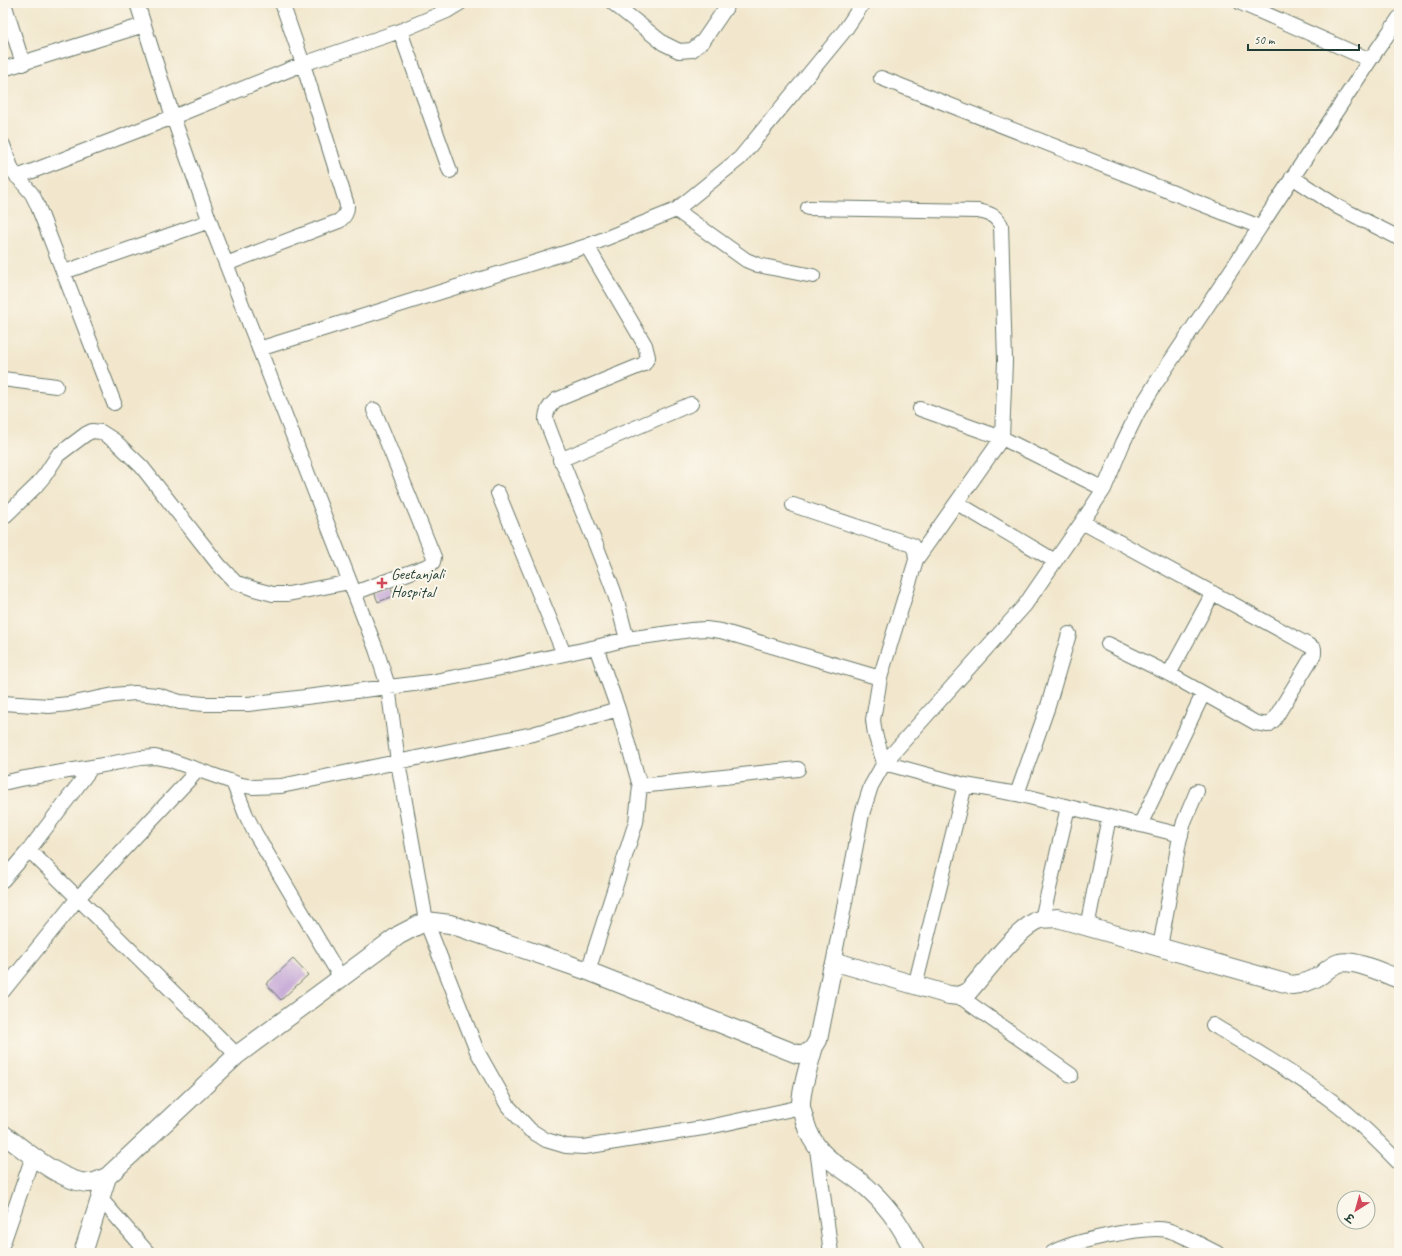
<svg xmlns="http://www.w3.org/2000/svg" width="1402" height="1256" viewBox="0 0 1402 1256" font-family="Caveat,'Playpen Sans Deva',sans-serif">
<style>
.building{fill:#c3a5d6}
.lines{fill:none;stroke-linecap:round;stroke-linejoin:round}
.minor-casing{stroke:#69786a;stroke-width:16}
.tertiary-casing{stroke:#69786a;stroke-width:20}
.minor{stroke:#fff;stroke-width:14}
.tertiary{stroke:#fff;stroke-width:18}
.poi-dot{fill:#d1495b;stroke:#fbf7ec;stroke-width:1.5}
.labels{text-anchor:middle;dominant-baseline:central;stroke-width:4;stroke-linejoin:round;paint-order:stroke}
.poi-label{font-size:16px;fill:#1f3d34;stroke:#fbf7ec;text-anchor:start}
</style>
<rect width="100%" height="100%" fill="#fbf7ec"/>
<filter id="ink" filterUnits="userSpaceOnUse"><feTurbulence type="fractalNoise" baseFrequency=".025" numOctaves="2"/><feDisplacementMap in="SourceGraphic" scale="8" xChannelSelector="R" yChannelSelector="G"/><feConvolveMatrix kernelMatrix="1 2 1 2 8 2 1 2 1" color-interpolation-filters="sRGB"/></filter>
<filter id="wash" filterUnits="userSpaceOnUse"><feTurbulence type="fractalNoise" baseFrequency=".012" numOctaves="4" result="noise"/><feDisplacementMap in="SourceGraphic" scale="16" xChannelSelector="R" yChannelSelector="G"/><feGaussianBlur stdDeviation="0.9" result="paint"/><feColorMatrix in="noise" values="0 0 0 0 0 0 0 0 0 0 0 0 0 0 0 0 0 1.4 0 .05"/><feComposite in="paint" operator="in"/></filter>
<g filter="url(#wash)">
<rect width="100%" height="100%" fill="#f2e7cd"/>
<g id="blocks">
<path class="building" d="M390 586 394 596 378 602 374 592Z
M293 959 308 975 281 1000 266 984Z"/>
</g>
</g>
<g filter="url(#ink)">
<use href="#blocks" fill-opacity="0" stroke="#69786a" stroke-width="1"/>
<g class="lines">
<g class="minor-casing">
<path id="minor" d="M4 3 23 64
M137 3 173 117 211 225 376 649 388 686 398 762 426 921 477 1051 508 1106 530 1130 546 1140 566 1146 584 1147 709 1127 801 1107
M613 3 663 43 679 51 692 50 703 41 729 3
M1241 3 1370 60
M400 31 450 171
M3 69 144 25
M881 78 1260 227 1370 60 1399 18
M3 145 12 170 32 194 37 204 114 403
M17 177 173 117 303 64 400 31 447 11 460 3
M1292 177 1338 207 1399 238
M808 208 978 211C990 214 994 214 1001 225L1005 361 1002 438 916 560 880 678 873 720 875 734 884 763 965 785 1017 794 1181 835
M676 210 746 260 758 265 813 276
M587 246 645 345 648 357 644 364 556 400C549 406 546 411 546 420 567 477 592 532 613 589 619 605 622 622 627 639
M226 264 339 221C345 216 347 213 347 205L303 64 282 3
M64 272 210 221
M259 349 587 246 676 210 740 158 845 30 863 3
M3 379 56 386
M920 409 1002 438 1104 489
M560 460 691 404
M498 493 564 654
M957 503 1055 561
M793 505 912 545 915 551 916 560
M3 518 35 487 45 475 58 455 86 434 92 431 101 432 115 441 142 467 219 565 235 582 254 589 273 594H288L350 582
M1082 522 1308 645 1314 649V654L1274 720 1268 725 1256 723 1169 674 1108 644
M354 593 430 565 433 562 434 557 374 410
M1169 674 1213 593
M3 703 49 706 69 704 114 695 135 693 157 695 180 702 205 704H248L430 682 501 668 596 647 627 639 691 630 706 629 721 631 880 678
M233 782 246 815 255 833 341 978
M3 783 20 779 92 767 141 758 155 757 170 760 241 785 253 787 281 786 533 734 618 709
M640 786 798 769
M1017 794 1048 706 1069 634
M1140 825 1203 694
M29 850 237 1055
M3 880 29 850 92 767
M1042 919 1068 807
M1087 927 1109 817
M1160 947 1179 842 1184 822 1197 791
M832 969 862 814 871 786 884 763 1025 605 1082 522 1104 489 1123 443 1138 412 1156 383 1260 227
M588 971 636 822 640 786 618 709 596 647
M915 986 965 785
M3 991 78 898 198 770
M959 996 1071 1075
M1213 1025C1253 1049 1294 1073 1332 1101 1356 1119 1378 1141 1399 1163
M817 1149 831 1253
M100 1198 148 1253
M3 1243 33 1156
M1052 1253C1068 1242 1147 1225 1167 1230 1183 1234 1202 1246 1217 1253"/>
</g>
<g class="tertiary-casing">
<path id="tertiary" d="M813 1050C809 1065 800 1092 801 1107 802 1112 804 1117 805 1122 816 1161 845 1166 871 1191 892 1211 902 1228 915 1253
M3 1134C25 1150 61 1182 89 1183 95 1183 101 1179 107 1177L237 1055 399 935 426 921 450 924 588 971 797 1054C810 1054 812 1051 818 1040L832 969 837 965 843 964 949 995 959 996 969 991C985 973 1019 926 1041 919 1046 918 1052 919 1057 918L1292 985C1303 984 1312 981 1321 975 1326 971 1332 965 1339 963 1355 959 1383 973 1399 979
M83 1253 107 1177"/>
</g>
<use href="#minor" class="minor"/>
<use href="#tertiary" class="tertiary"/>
</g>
</g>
<path class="poi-dot" d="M380 577h4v4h4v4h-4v4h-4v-4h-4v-4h4z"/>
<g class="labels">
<g class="poi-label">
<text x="391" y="574">Geetanjali<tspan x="391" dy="18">Hospital</tspan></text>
</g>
</g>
<rect width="1402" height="1256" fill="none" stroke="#fbf7ec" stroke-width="16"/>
<g transform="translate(1356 1210) rotate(217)"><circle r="19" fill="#fbf7ec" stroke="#a3ada2"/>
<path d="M0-3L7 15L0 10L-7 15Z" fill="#d1495b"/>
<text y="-6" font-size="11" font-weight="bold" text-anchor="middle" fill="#1f3d34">उ</text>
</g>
<path d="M1248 44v6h111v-6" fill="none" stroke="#1f3d34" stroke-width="2"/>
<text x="1254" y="44" font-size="12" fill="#1f3d34" stroke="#fbf7ec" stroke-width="3" paint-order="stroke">50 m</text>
</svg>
